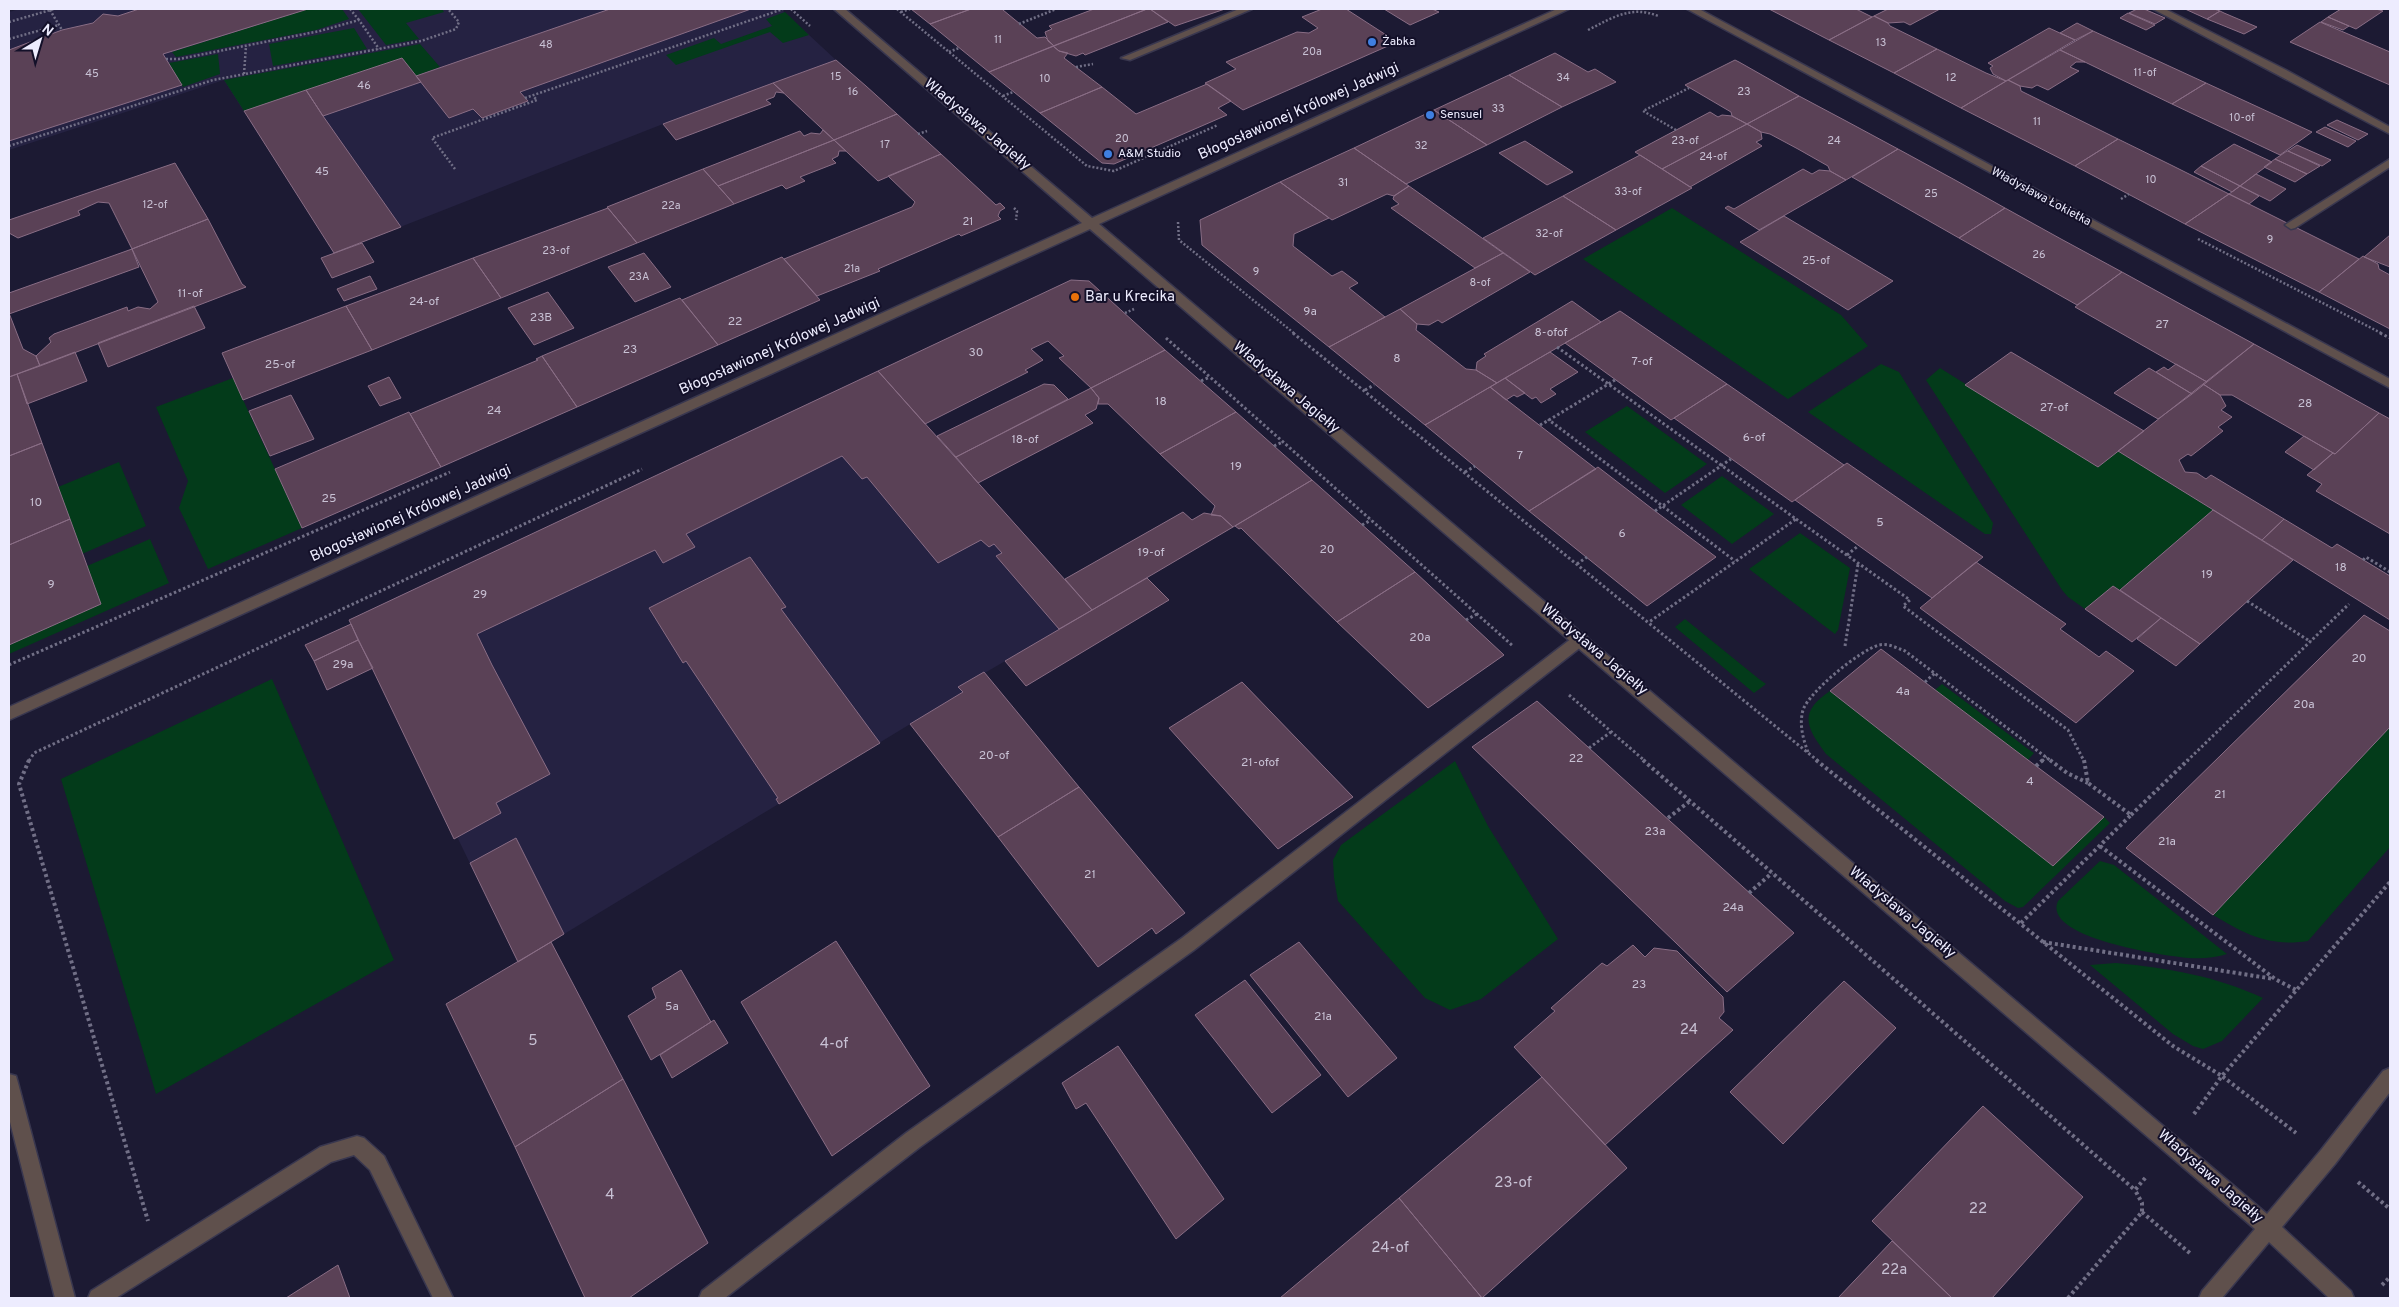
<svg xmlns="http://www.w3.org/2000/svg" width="2399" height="1307" viewBox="0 0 2399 1307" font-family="Overpass,sans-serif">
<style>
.built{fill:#252242}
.green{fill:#033b1a}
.building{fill:#5a4156;stroke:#896d85}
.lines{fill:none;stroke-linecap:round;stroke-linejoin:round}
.lane-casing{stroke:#39374f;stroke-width:3}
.street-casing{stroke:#39374f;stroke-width:3}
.path-far2{stroke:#716f86;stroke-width:2.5;stroke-dasharray:2 2;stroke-linecap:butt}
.path-far1{stroke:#716f86;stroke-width:3;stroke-dasharray:2.5 2.5;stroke-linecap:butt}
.path{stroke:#716f86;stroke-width:4;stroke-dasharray:3 3;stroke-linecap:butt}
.lane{fill:#5f504c;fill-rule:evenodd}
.street{fill:#5f504c;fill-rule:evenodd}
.shop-dot{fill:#3f7fe0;stroke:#131029;stroke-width:2}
.food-dot{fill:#e8710a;stroke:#131029;stroke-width:2}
.labels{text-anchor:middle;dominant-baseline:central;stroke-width:4;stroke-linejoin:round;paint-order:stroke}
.far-number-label{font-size:11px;fill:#c8c1d4}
.far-poi-label{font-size:12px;fill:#edecfe;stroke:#131029;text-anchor:start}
.far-street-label{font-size:12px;fill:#edecfe;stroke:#131029}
.number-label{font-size:12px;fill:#c8c1d4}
.street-label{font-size:15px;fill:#edecfe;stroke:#131029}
.poi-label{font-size:15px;fill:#edecfe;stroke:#131029;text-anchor:start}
.near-number-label{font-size:15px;fill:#c8c1d4}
</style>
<rect width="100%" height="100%" fill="#1c1a33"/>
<path class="built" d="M20 9H781L836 60 663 124 334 253 224 80 9 150V12Z
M878 371 1092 610 959 688 963 692 518 962 351 619Z"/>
<path class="green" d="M308 9H342L349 19 316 30 176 57 172 52Z
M358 9H442L444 12 406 23 419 39 386 45Z
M785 12 809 35 783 43 770 32 676 65 666 55 714 38 721 44 772 26 766 19Z
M354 28 367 49 273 66 269 44Z
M420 44 440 67 416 76 402 58 244 111 224 80Z
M218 54 220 74 183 87 169 63Z
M1672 208 1841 315 1868 346 1788 399 1583 259Z
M1881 364 1899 372 1993 523 1991 534H1985L1808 412Z
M1940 368 2098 467 2118 451 2213 510 2120 590 2113 586 2085 609 2068 597 2062 590 1926 380Z
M233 378 302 528 208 569 179 508 188 481 156 407Z
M1627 406 1707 464 1665 493 1585 432Z
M119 462 146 526 82 554 58 487Z
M1722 476 1774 514 1732 544 1681 505Z
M1800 533 1850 568 1838 630 1835 634 1749 569Z
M150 539 169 583 9 654V645L101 604 87 566Z
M1685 619 1759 679 1766 684 1754 693 1675 627Z
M272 679 394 960 156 1094 61 779Z
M1942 684 2028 749 2034 753 2028 760 1935 690Z
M1830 691 1932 770 2104 817 2110 823 2023 907 2018 908 2005 901 1826 754C1805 726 1799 712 1830 691Z
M2390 727V847L2308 941C2269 947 2245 934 2213 915Z
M1455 761 1488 826 1558 939 1481 999 1450 1010 1425 998 1338 901 1334 878 1333 860 1341 845Z
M2100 861 2114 865 2227 954C2214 958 2202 959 2188 958 2166 956 2041 938 2058 901Z
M2116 963C2168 968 2216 976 2263 998L2222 1041 2203 1049 2193 1046 2173 1034 2090 965Z"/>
<path class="building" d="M139 9H308L163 54 182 85 9 141V50L62 30 93 23 103 14 118 16Z
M610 9H751L520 92 528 101 482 118 473 109 449 118 416 76Z
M911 9H971L930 24Z
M971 9H1005L1003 10 1037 38 1045 37 1054 46 989 72 930 24Z
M1094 9H1147L1054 46 1048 41 1045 32 1052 29 1049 26Z
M1147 9H1150L1168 22 1085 55 1083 53 1076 56 1059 51 1053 46Z
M1150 9H1225L1175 26Z
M1322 9H1346L1397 42 1243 110 1205 83 1236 69 1226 62 1297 32 1309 33 1318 28 1302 17Z
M1384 9H1432L1439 12 1410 25Z
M1769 9H1856L1872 17 1829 40Z
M1888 9H1940L1910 25 1904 22 1888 23 1874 16Z
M2137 9H2144L2165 18 2155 24 2129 13Z
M2185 9H2214L2220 11 2207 19Z
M2341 9H2376L2383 11 2356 29 2328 17Z
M2220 11 2224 13 2257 27 2244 34 2207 19Z
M2128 13 2155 25 2146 30 2120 18Z
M1874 16 1888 23 1890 26 1937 49 1894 73 1829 40Z
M2328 17 2349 26 2343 30 2321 22Z
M2320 22 2390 52V85L2290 42Z
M2077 23 2093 31 2075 40 2060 33Z
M2049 28 2075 40 2006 81 1993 74 1990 68 1993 66 1988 63Z
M2093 31 2206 83 2172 104 2060 50Z
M1053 46 1059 51 1068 53 1064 58 1102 87 1040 113 989 72Z
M1937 49 1986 73 2006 81 1961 108 1894 73Z
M2060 50 2085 62H2076L2070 67 2079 71 2048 90 2037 85 2032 88 2020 86 2008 80Z
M1555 53 1588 72 1595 69 1616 82 1562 107 1509 75Z
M402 58 421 82 323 116 306 90Z
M836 60 866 86 897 114 834 140 773 83Z
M1735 60 1739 62 1799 96 1747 124 1732 116 1731 112 1685 85Z
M1509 75 1562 107 1487 145 1434 110Z
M2008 80 2020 86 2021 91 2118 139 2075 166 1961 108Z
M773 83 784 93 776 92 774 97 766 100 771 104 676 140 663 124Z
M2206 83 2312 132 2280 155 2172 104Z
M1207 84 1231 101 1218 108 1227 115 1114 164 1102 163 1040 113 1102 87 1136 114Z
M306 90 323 116 401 227 334 253 244 111Z
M1799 96 1846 121 1898 149 1846 180 1830 171 1828 166 1798 149 1770 134 1761 132 1747 124Z
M1434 110 1487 145 1406 184 1354 148Z
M1710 112 1718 117 1722 115 1732 116 1747 124 1662 169 1635 152Z
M897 114 941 154 878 181 834 140Z
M2337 120 2368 134 2358 140 2327 125Z
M1747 124 1761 132 1762 139 1756 142 1762 146 1690 187 1662 169Z
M2325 127 2356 141 2348 147 2316 132Z
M823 130 834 140 718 186 703 169 800 131 804 136 811 133 820 134Z
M2118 139 2171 165 2229 194 2185 224 2075 166Z
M834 140 846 151H839L838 156 832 159 836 163 800 177 805 181 786 189 782 185 734 204 718 186Z
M1525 141 1573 172 1547 185 1499 153Z
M2234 144 2272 162 2240 186 2201 166Z
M2297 145 2331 160 2322 166 2288 151Z
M1354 148 1409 186 1394 196 1387 194 1332 220 1280 182Z
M1898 149 1955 180 2005 208 1959 238 1852 177Z
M2287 151H2288L2320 166 2307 174 2275 159Z
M941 154 996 205 1000 203 1005 208 1000 211 998 216 1001 219 961 236 959 234 878 269 880 271 817 296 784 259 912 207 915 202 888 176Z
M1640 155 1692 188 1616 230 1563 196Z
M2275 159 2307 174 2295 182 2264 167Z
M175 163 208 219 132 249 109 203 98 202 78 211 80 215 18 238 9 233V220Z
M2201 166 2240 186 2232 192 2194 172Z
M703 169 734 204 637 243 607 207Z
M1803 169 1812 174 1819 170 1830 171 1846 180 1759 230 1725 208 1728 206 1734 209Z
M2256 174 2286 189 2270 201 2240 186Z
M1280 182 1329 218 1294 234 1293 246 1332 276 1342 271 1358 283 1349 288 1385 317 1329 347 1202 245 1200 220Z
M1409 186 1503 253 1475 268 1391 208 1399 204 1393 199 1394 196Z
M2240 186 2259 196 2249 204 2229 194Z
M2229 194 2359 259 2319 292 2185 224Z
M1563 196 1616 230 1535 275 1483 238Z
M608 208 637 243 501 298 473 258Z
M2005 208 2061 239 2122 272 2077 305 1959 238Z
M1784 216 1893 281 1848 310 1740 242Z
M208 219 242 284 246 287 40 366 36 356 51 342 49 338 54 334 127 307 128 311 138 307 150 309 158 302 132 249Z
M2390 235V267L2364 257Z
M362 243 374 262 332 278 321 258Z
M132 249 139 267 9 314V293Z
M644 253 671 287 635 302 608 267Z
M1503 253 1530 272 1442 323 1438 320 1429 325 1417 324 1400 309Z
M2363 256 2378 264 2379 269 2390 275V329L2319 292Z
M782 257 820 300 718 345 682 300Z
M473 258 501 298 372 350 346 306Z
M2122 272 2184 306 2254 344 2207 382 2075 307Z
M370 276 377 289 344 301 337 289Z
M1071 280 1089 281 1165 350 1091 388 1059 358 1064 356 1048 341 1031 349 1043 360 1025 370 1028 372 925 424 878 371Z
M548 292 574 328 534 345 508 308Z
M680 298 718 345 577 407 542 356Z
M1572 301 1601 322 1497 383 1476 370 1477 362 1486 356 1484 354Z
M194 306 205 328 108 367 98 343Z
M346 306 372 350 243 400 222 353Z
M1400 309 1417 324 1416 330 1466 369 1476 370 1497 383 1425 425 1329 347Z
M1620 311 1727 384 1671 420 1565 343Z
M9 313 23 349 36 356 40 366 9 377Z
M2254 344 2316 378 2379 413 2335 454 2232 395H2220L2203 384Z
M1165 350 1236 412 1160 454 1108 404H1098L1099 398 1091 388Z
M75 352 87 381 27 404 17 374Z
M1550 352 1578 372 1550 389 1556 394 1541 403 1536 397 1532 399 1505 378Z
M2011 352 2144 431 2098 467 1965 385Z
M542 356 577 407 441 467 410 414 538 360 536 359Z
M2176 364 2207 382 2192 394 2156 372 2164 367 2168 370Z
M2149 368 2192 394 2158 419 2114 393Z
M878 371 1092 610 1059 629 996 556 1002 553 994 544 989 547 981 540 938 563 867 477 862 479 842 456 686 534 695 547 663 563 655 550 477 634 492 665 550 774 496 803 501 813 454 839 349 620Z
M17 374 42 443 9 456V377Z
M389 377 401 398 380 406 368 386Z
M1505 378 1525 393 1517 397 1514 395 1506 400 1490 387Z
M1044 384 1054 385 1068 399 956 457 937 436Z
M1727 384 1844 465 1792 502 1674 418Z
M2203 384 2220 395 2226 406 2221 410 2232 417 2218 427 2223 431 2191 456 2188 454 2179 460 2185 472 2197 473 2206 479 2211 475 2284 519 2262 540 2118 451Z
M1490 387 1565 445 1596 469 1529 511 1425 425Z
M1091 388 1099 398 1096 409 1085 415 1093 423 978 483 956 457Z
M291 395 314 439 270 456 249 411Z
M409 412 441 467 302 528 275 469Z
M1236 412 1312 480 1233 527 1221 516 1211 515 1215 506 1160 454Z
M2379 413 2390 419V534L2316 491 2322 484 2307 475 2333 453 2335 454Z
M2304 436 2333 453 2314 470 2285 452Z
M42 443 70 519 9 545V456Z
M1847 463 1983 557 1932 598 1795 500Z
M1598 467 1655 511 1716 557 1647 606 1529 511Z
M1312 480 1415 572 1337 622 1241 528 1239 529 1235 526Z
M2213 510 2293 560 2200 644 2120 590Z
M1183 512 1192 520 1204 513 1221 516 1233 527 1092 610 1065 579Z
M70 519 101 604 9 645V545Z
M2284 519 2332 548 2337 544 2390 576V620L2262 540Z
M750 557 786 607 781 609 880 743 779 804 776 799 778 798 686 661 683 663 649 608Z
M1976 562 2066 624 2060 629 2099 657 2106 651 2134 671 2076 723 1920 608Z
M1415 572 1504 655 1428 708 1337 622Z
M1147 578 1169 600 1026 686 1005 661Z
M2113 586 2161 618 2132 642 2085 609Z
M2364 615 2390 631V727L2213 915 2126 848Z
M2161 618 2200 644 2176 666 2137 639Z
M351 624 358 640 314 661 305 645Z
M358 640 373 668 327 690 314 661Z
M1881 649 2036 766 2104 817 2053 866 1830 691Z
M984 672 1079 787 998 837 910 724 963 692 958 687Z
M1242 682 1353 797 1278 849 1169 728Z
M1537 701 1794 933 1727 992 1472 747Z
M1079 787 1185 913 1156 934 1152 928 1098 967 998 837Z
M516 838 564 934 518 962 470 863Z
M836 941 930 1086 832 1156 741 1002Z
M551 942 623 1079 515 1147 446 1004Z
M1299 942 1397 1058 1348 1097 1250 975Z
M1633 945 1645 957 1654 948 1677 951 1723 997 1724 1012 1719 1018 1733 1030 1605 1145 1514 1047 1555 1011 1551 1008 1602 963 1607 966Z
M681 970 711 1022 651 1060 628 1016 656 998 652 988Z
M1245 980 1321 1075 1272 1113 1195 1015Z
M1844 981 1896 1028 1783 1144 1730 1092Z
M714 1020 728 1043 672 1078 660 1055Z
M1118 1046 1224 1199 1176 1239 1086 1103 1076 1109 1062 1083Z
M1542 1077 1627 1168 1482 1298 1399 1198Z
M623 1079 708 1243 629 1298H585L515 1147Z
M1983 1106 2083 1197 1992 1298H1952L1872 1221Z
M1399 1198 1482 1298H1280Z
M1892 1241 1952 1298H1838Z
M338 1265 350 1298H286Z"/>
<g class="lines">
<g class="lane-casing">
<path id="lane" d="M1239 9H1252L1130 60 1121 58Z
M2153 9H2165L2286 70 2390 127V134Z
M2390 159V167L2295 228 2291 229 2285 225Z
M1581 633 1586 635 1588 639 1586 643 1194 950 920 1147 725 1298H699L702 1291 906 1133 1182 938 1576 635Z
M357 1136 364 1138 384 1156 453 1298H433L370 1170 354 1155 331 1162 116 1298H88L91 1291 320 1147Z"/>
</g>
<g class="street-casing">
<path id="street" d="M834 9H845L1092 218 1557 9H1569L1099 224 2267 1214 2321 1150 2383 1071 2390 1068V1092L2335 1164 2282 1227 2351 1291 2354 1298H2329L2269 1242 2222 1298H2199L2202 1291 2255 1229 1090 229 9 720V707L1082 223Z
M1687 9H1699L2390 379V388Z
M9 1074 16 1076 18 1083 75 1298H55L9 1118Z"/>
</g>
<path class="path-far2" d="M350 9 359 20
M791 9 810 26
M897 9 1087 166 1114 171 1218 125
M50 10 62 30
M901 12 910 9
M9 22 54 9
M1019 24 1056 9
M1588 30C1612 18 1631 5 1658 16
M9 39 59 25
M949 52 959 48
M166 59H179L320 31 359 20 379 49
M1076 67 1093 64
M244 74 246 46
M1003 96 1013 92
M525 98 783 9
M1676 130 1643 111 1689 88
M918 134 927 131
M9 146 213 80 421 41 456 29 459 22 448 9
M455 169 432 138 537 100 533 96
M2121 199 2129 194
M1014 208 1017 211 1016 220
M1178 222 1179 240 1295 334
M2198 239 2383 334
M1125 313 1134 309"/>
<path class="path-far1" d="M1293 333 1818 761
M2380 333 2390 338
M1166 338 1513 646
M1557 347 1796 519 1649 622
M1615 380 1549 420 1735 561
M1201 381 1210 377
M1365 390 1374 385
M1540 425 1549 420
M1274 446 1283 442
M1465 472 1475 466
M1655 511 1731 459
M1796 519 1910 600 1903 606 2068 730 2084 761
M1362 525 1371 520
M1847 555 1858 546
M2363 560 2366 557 2390 572
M1577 564 1587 557
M2247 601 2311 642
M1466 620 1477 614
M1845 646 1858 564
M9 665 450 472
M1925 682 1935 673
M1569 695 1645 761
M1589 748 1611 732
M1808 752C1803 739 1799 724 1803 710 1809 692 1860 650 1879 645 1888 643 1897 648 1905 651L2051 761
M29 761 34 753 642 469
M2042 761 2047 757
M2187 761 2349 604"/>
<path class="path" d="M29 760 19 784 148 1221
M1643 760 2135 1190
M1816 760 2173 1046 2222 1076 2390 882
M2050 760 2067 773 2088 783
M2036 766 2043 760
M2131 815 2188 760
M1668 818 1690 801
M2100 846 2275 979 2296 990
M1749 893 1772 873
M2021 923 2131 815 2088 783 2084 760
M2043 942 2274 979
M2194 1114 2222 1076 2296 1133
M2358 1182 2390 1209
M2142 1212 2192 1255
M2382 1285 2390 1277
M2068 1298 2142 1212V1203L2135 1190 2146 1177"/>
<use href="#lane" class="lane"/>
<use href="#street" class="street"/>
</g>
<g class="shop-dot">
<circle cx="1372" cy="42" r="5"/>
<circle cx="1430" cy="115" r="5"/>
<circle cx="1108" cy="154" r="5"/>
</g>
<circle class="food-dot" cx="1075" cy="297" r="5"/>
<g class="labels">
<g class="far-number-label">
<text x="998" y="40">11</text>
<text x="1881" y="43">13</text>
<text x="546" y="45">48</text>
<text x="1312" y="52">20a</text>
<text x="2145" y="73">11-of</text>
<text x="92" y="74">45</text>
<text x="836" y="77">15</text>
<text x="1563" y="78">34</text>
<text x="1951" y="78">12</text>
<text x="1045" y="79">10</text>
<text x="364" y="86">46</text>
<text x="853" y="92">16</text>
<text x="1744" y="92">23</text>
<text x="1498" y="109">33</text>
<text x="2242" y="118">10-of</text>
<text x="2037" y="122">11</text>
<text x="1122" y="139">20</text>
<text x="1685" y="141">23-of</text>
<text x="1834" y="141">24</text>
<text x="885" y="145">17</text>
<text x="1421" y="146">32</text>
<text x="1713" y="157">24-of</text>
<text x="322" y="172">45</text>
<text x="2151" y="180">10</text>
<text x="1343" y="183">31</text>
<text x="1628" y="192">33-of</text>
<text x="1931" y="194">25</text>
<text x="155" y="205">12-of</text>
<text x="671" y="206">22a</text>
<text x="968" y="222">21</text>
<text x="1549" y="234">32-of</text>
<text x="2270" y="240">9</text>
<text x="556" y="251">23-of</text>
<text x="2039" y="255">26</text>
<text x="1816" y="261">25-of</text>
<text x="852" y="269">21a</text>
<text x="1256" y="272">9</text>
<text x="639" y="277">23A</text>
<text x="1480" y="283">8-of</text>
</g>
<g class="far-poi-label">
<text x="1382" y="42">Żabka</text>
<text x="1440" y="115">Sensuel</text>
<text x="1118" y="154">A&amp;M Studio</text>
</g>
<g class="far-street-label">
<text transform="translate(2041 197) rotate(28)">Władysława Łokietka</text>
</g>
<g class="number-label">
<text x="190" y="294">11-of</text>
<text x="424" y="302">24-of</text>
<text x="1310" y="312">9a</text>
<text x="541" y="318">23B</text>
<text x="735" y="322">22</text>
<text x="2162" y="325">27</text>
<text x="1551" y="333">8-ofof</text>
<text x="630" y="350">23</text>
<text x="976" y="353">30</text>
<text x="1397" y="359">8</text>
<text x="1642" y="362">7-of</text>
<text x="280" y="365">25-of</text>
<text x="1161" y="402">18</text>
<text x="2305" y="404">28</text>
<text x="2054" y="408">27-of</text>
<text x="494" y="411">24</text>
<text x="1754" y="438">6-of</text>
<text x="1025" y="440">18-of</text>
<text x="1520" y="456">7</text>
<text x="1236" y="467">19</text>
<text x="329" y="499">25</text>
<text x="36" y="503">10</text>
<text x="1880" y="523">5</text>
<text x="1622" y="534">6</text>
<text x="1327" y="550">20</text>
<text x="1151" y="553">19-of</text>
<text x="2341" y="568">18</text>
<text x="2207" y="575">19</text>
<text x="51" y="585">9</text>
<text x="480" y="595">29</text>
<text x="1420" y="638">20a</text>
<text x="2359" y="659">20</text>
<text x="343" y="665">29a</text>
<text x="1903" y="692">4a</text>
<text x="2304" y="705">20a</text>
<text x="994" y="756">20-of</text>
<text x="1576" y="759">22</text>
<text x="1260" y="763">21-ofof</text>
<text x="2030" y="782">4</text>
<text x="2220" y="795">21</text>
<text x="1655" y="832">23a</text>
<text x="2167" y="842">21a</text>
<text x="1090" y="875">21</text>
<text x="1733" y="908">24a</text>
<text x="1639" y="985">23</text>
<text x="672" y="1007">5a</text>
<text x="1323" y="1017">21a</text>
</g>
<g class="street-label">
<text transform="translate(1299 112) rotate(-24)">Błogosławionej Królowej Jadwigi</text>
<text transform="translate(977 125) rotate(40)">Władysława Jagiełły</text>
<text transform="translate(780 347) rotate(-24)">Błogosławionej Królowej Jadwigi</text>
<text transform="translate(1286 388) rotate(40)">Władysława Jagiełły</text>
<text transform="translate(411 514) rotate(-24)">Błogosławionej Królowej Jadwigi</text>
<text transform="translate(1594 650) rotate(40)">Władysława Jagiełły</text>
<text transform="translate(1902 913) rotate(40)">Władysława Jagiełły</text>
<text transform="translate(2210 1177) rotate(41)">Władysława Jagiełły</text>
</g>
<g class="poi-label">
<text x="1085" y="297">Bar u Krecika</text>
</g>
<g class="near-number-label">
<text x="1689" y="1030">24</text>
<text x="533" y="1041">5</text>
<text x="834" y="1044">4-of</text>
<text x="1513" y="1183">23-of</text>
<text x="610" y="1195">4</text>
<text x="1978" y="1209">22</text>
<text x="1390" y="1248">24-of</text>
<text x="1894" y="1270">22a</text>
</g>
</g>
<rect width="2399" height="1307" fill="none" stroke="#edecfe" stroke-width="20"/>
<g transform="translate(40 40) rotate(38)" stroke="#131029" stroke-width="4" paint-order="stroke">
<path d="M0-4L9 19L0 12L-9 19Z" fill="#edecfe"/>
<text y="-8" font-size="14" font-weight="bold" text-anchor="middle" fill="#edecfe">N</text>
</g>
</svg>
